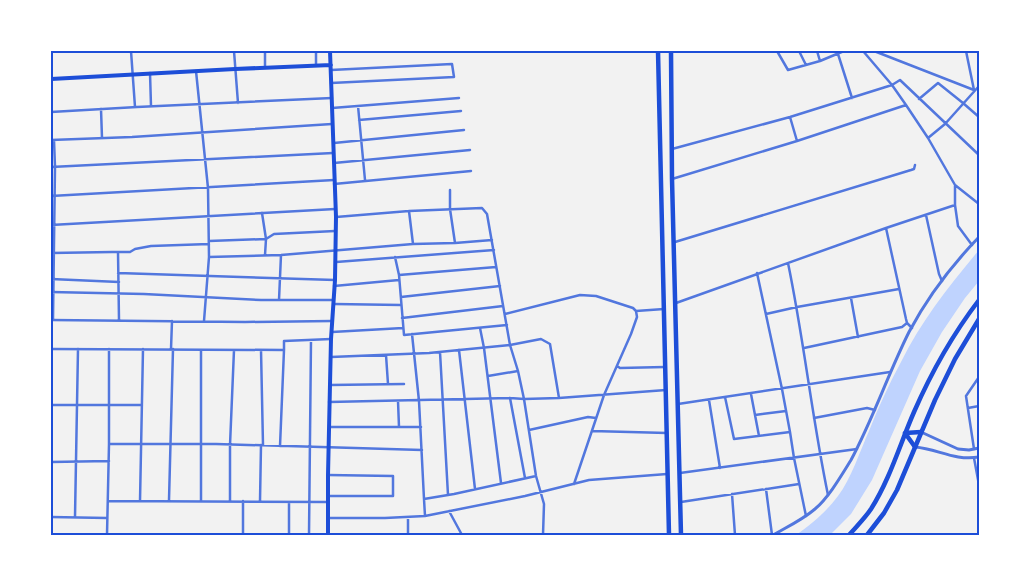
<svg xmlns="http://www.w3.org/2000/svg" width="1030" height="586" viewBox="0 0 1030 586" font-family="Merriweather,serif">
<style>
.water{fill:#bfd3fe}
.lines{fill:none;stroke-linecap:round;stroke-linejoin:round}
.minor{stroke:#5277de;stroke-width:2.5}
.tertiary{stroke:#5277de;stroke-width:3}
.secondary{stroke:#1d4ed8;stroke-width:4}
.primary{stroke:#1d4ed8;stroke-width:4.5}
.trunk{stroke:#1d4ed8;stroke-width:4.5}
.neatline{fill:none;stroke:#1d4ed8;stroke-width:2}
</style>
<rect width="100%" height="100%" fill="#f2f2f2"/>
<path class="water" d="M979 250V281L965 298 942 332 920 371 872 480 851 514 830 535H796C813 523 825 513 838 496 851 479 860 451 869 431 878 408 889 384 901 362 921 321 950 285 979 250Z"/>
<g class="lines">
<path class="minor" d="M131 51 135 107
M234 51 238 103
M265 51V67
M316 51V65
M777 51 788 70 820 61 844 51
M799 51 806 65
M817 51 820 61
M863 51 892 85 906 105 928 138 955 185 979 204
M874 51 974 90
M966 51 974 90
M838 54 852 98
M331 70 452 64 454 77 331 83
M196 71 208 188 209 257 204 321
M150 73 151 106
M919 99 938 83 963 103 979 117
M358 106 365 180
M332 108 459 98
M101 109 102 138
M51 112 137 107 332 98
M790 117 797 141
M359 120 461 111
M928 138 945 124 979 86
M51 140 132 137 332 124
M334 143 464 130
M672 149 790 117 892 85 900 80 979 155
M334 163 470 150
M51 167 333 153
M672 179 797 141 906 105
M334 184 471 171
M955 186V205L958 226 972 245
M450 190V209L455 243
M51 196 334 180
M409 211 413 244
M262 213 266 239 265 255
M926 215 939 274 942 281
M336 217 409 211 482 208 487 214 510 345 518 371 524 399 559 398 666 390
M51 225 335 209
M886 228 906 319 907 323 912 328
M209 241 266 239 274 234 335 231
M675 242 911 170 914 169 915 165
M118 252 119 320
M51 253 112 252H130L135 249 151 246 209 244
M209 257 281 255 413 244 455 243 492 240
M395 257 399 275 404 335 507 325
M336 262 494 250
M788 263C804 340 812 418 828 495
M118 273 335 280
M757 273 782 389 790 432 794 458 806 516
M399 275 496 267
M51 279 119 282
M334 286 399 280
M51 292 144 294 261 300H333
M401 297 500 286
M851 298 858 337
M279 300 281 255
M676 303 886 228 955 205
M334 304 401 305
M636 311 664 309
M505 314 580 295 596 296 633 308 636 311 637 317 631 334 604 395 574 484
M766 314 797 307 899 289
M402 318 503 306
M51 320 245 322 332 321
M53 320 55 167 54 140
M480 328 484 348 501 483
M332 332 403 328
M412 334 419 401 424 499
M804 348 902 327 907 323
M51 349 284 350V341L331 339
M171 349 172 321
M201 350V501
M261 350 263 445
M459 350 475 489
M440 352 448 495
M386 355 388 384
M331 357 429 353 510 345 541 339 550 344 559 398
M617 366 620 368 665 367
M488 376 518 371
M330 385 404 384
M751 394 759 436
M725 397 734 439 790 432
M510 398 525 478
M709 400 720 468
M398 401 399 427
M329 402 510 398 524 399 536 476 544 504 543 535
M678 404 890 372
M51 405H142
M968 408 979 406
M755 415 786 411
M814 418 867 408 875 410
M330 427H421
M529 430 588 417 596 418
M592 431 667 433
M109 444H216L422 450
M280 446 284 350
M974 449 966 396 979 377
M974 458 979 485
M51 462 109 461
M680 473 857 449
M328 475 393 476V496H328
M766 489 772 535
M732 494 735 535
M169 500 173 349
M108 501 327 502
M140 501 143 349
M230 501V445L234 350
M243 501V535
M260 501 261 445
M289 502V535
M681 502 799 484
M449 511 462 535
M425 516 525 496 589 480 667 474
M51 517 107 518
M75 517 78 349
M408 517V535
M328 518H385L425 516 424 499 454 494 536 476
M107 535 109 444V349
M309 535 311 340"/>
<path class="tertiary" d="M921 432 958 449 969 450 979 448
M915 447C938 449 954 461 979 457
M773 535C787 527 802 520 815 509 829 497 841 476 851 460 873 419 888 374 909 332 927 298 952 265 979 237"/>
<path class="secondary" d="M51 79 235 69 331 65
M328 535V475L331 339 335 280 336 217 330 51"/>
<path class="primary" d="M849 535C856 527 865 518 871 509 890 479 900 444 914 412 931 373 953 334 979 300
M867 535 884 513 897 490 935 400 955 359 979 319"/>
<path class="trunk" d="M658 51 669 535
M671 51 672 179 681 535
M915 447 905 433 921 432"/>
</g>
<rect width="1030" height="586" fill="none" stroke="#ffffff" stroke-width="105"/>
<rect x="52" y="52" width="926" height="482" class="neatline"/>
</svg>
